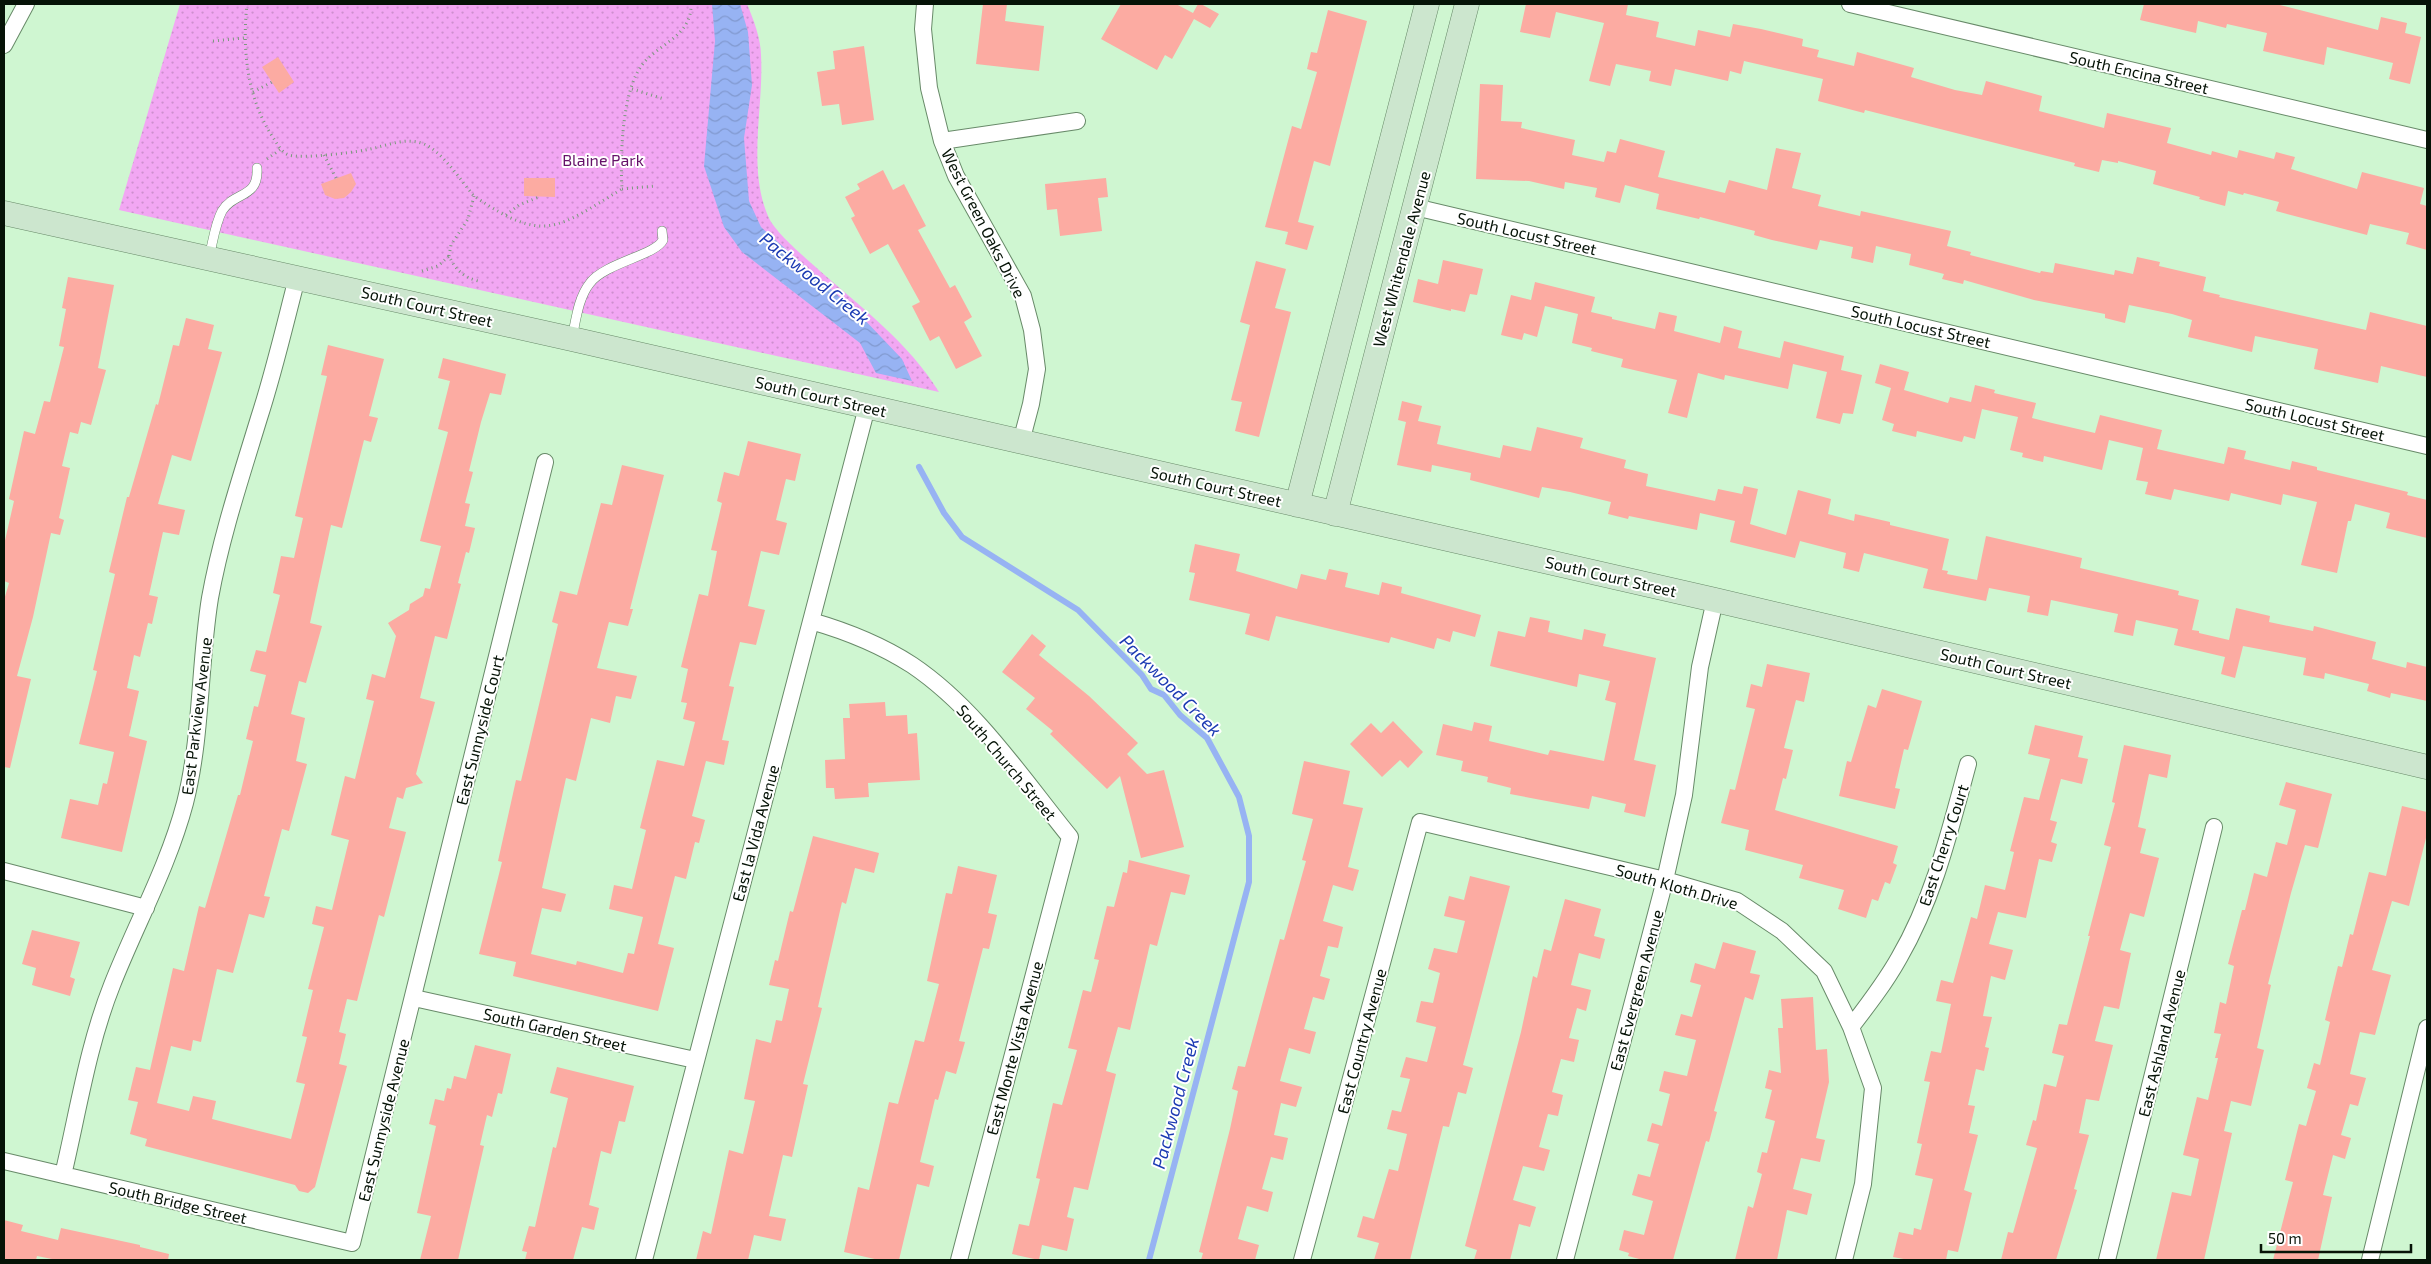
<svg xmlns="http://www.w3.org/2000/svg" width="2431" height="1264" viewBox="0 0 2431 1264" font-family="'Exo 2',sans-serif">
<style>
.green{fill:url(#green-dots)}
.water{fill:url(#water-waves)}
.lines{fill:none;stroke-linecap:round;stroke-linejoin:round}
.stream{stroke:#97b3f3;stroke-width:6}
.building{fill:#fcaba2}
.lane-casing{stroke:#688a69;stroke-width:10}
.street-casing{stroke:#688a69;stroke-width:18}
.secondary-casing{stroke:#688a69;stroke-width:25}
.path{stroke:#7c997e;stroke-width:3;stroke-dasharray:1 4;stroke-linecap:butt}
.lane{stroke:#fff;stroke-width:9}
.street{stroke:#fff;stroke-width:16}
.secondary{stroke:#cce6ce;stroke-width:24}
.labels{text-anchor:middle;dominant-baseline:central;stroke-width:4;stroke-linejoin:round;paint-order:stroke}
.street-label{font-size:16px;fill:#061307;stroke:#fff}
.park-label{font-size:16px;fill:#651169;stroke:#fff}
.water-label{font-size:18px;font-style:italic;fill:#1c3bb3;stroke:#fff}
</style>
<defs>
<pattern id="green-dots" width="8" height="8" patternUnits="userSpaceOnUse" patternTransform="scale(1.25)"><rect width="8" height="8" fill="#f2a7f3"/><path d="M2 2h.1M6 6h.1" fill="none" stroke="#ce8fcf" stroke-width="1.8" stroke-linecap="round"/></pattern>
<pattern id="water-waves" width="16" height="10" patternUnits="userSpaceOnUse" patternTransform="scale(1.25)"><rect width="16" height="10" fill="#97b3f3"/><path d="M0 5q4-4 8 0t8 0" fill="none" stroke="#8199cf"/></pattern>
</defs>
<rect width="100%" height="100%" fill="#cff6d1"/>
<path class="green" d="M180 4H747C753 18 761 39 761 55 764 107 747 167 768 216 774 232 807 259 820 271 863 309 909 343 939 392L119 210Z"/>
<path class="water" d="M712 4H740L748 32 752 85 744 138 749 201 761 227 860 315 902 359 912 381 876 373 860 343 742 252 724 227 704 166 715 41Z"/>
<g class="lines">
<path class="stream" d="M919 467 944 513 962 537 1078 610 1142 675 1151 689 1164 695 1180 715 1207 738 1239 797 1249 836V882L1149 1260"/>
</g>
<path class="building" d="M983 4H1007L1005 21 1044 26 1039 71 976 64Z
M1121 4H1176L1193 13 1198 4H1201L1219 14 1210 28 1194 19 1172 59 1165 55 1157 70 1101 39Z
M1526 4H1628L1626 15 1659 22 1656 37 1695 46 1698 30 1730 37 1733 24 1761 29 1803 39 1802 46 1819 50 1817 57 1854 66 1857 52 1914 68 1911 77 1955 90 1982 95 1986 81 2042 96 2039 111 2104 128 2107 113 2171 128 2167 143 2211 155 2212 151 2237 158 2239 150 2274 159 2276 152 2295 157 2291 169 2357 189 2362 172 2424 188 2420 204 2427 206V250L2406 244 2409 233 2370 224 2367 235 2276 211 2279 202 2244 193 2243 195 2228 191 2225 206 2199 199 2200 197 2153 184 2156 171 2118 161V163L2102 160 2099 172 2074 166 2075 163 1865 110 1864 113 1818 101 1823 79 1744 61 1741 74 1730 71 1728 81 1675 69 1671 86 1649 81 1651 71 1616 64 1610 86 1589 81 1604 23 1556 12 1550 38 1520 32Z
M2144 4H2276L2378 30 2381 17 2407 23 2405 33 2421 37 2410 84 2389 79 2393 63 2327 47 2324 65 2263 51 2267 33 2227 24 2226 28 2198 21 2196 33 2140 20Z
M1328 10 1367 21 1330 166 1314 161 1298 222 1314 226 1307 250 1285 244 1288 232 1265 227 1292 126 1301 129 1317 72 1307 69 1311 52 1317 53Z
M864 46 874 120 842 125 839 104 822 106 817 72 835 69 833 51Z
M278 57 294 82 279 93 262 67Z
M1480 84 1503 85 1501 121 1522 122 1521 128 1575 140 1572 155 1604 162 1607 151 1616 153 1620 139 1665 151 1658 177 1725 193 1729 180 1767 190 1776 148 1801 153 1792 188 1821 195 1818 206 1860 216 1861 211 1951 231 1947 246 1971 252 1970 255 2040 273 2041 271 2053 273 2055 263 2114 275 2115 270 2133 274 2137 257 2160 262 2159 266 2206 277 2203 291 2220 295 2219 297 2366 330 2370 312 2427 326V377L2381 366 2378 383 2314 369 2318 349 2255 336 2252 352 2188 337 2192 320 2172 314 2129 305 2125 323 2105 318V314L2034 300 1964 280 1963 284 1942 279 1944 274 1909 265 1911 254 1876 246 1873 263 1851 258 1853 247 1820 240 1817 250 1772 240 1754 235 1755 231 1700 217 1699 219 1656 209 1659 194 1625 185 1620 203 1595 197 1597 188 1565 182 1564 189 1529 181 1476 179Z
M883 170 893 190 904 184 926 226 918 230 950 288 955 285 972 317 964 322 982 356 956 369 939 336 930 341 912 306 920 302 888 244 870 254 851 218 855 216 845 197 860 189 857 184Z
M351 173 356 184 351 192 344 198 335 199 325 195 321 184Z
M524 178H555V197L524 196Z
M1106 178 1108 197 1098 198 1102 231 1060 236 1057 209 1047 210 1045 184Z
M1443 260 1483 269 1477 295 1470 294 1465 312 1451 309V311L1413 302 1418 279 1438 284Z
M1256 261 1286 269 1275 308 1291 312 1259 437 1235 431 1242 402 1231 400 1250 325 1240 322Z
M68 277 114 285 98 368 106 370 91 425 81 422 78 434 70 432 62 466 70 468 59 518 64 520 60 535 51 533 33 617 17 676 31 679 10 768 4 767V600L9 583 4 581V545L14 501 9 499 24 431 35 434 44 401 50 402 64 347 59 346 66 309 62 308Z
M1535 282 1595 297 1591 312 1612 317V319L1655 329 1659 312 1677 316 1674 331 1720 343 1724 326 1742 331 1738 348 1780 358 1784 341 1844 356 1841 370 1862 375 1853 414 1843 413 1840 424 1816 418 1827 372 1793 364 1788 389 1725 375 1724 380 1698 373 1687 418 1668 413 1677 380 1621 367 1623 359 1591 351 1592 348 1572 343 1578 314 1545 306 1537 337 1524 333 1522 340 1501 335 1511 295 1531 300Z
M186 318 214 325 208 349 222 352 191 461 172 455 158 504 185 510 179 535 163 532 149 595 158 597 152 624 148 623 140 657 134 655 127 688 139 691 129 736 147 741 122 852 61 838 70 799 98 805 103 783 107 784 114 752 79 744 97 671 93 670 115 574 109 572 127 497H129L156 404 158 405 173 345 179 346Z
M328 345 384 359 369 416 378 418 371 442 364 440 342 528 331 525 310 623 322 626 306 683 299 681 291 714 305 718 296 761 307 764 289 831 282 829 264 896 270 897 264 918 249 914 233 973 217 969 201 1042 193 1040 191 1051 171 1046 157 1103 189 1111 193 1096 216 1101 212 1119 291 1139 305 1084 296 1082 307 1037 302 1036 313 990 308 989 324 927 312 924 316 906 332 910 349 840 331 835 345 776 355 779 374 701 366 699 372 674 385 678 396 636 388 623 409 610 410 604 423 596 425 588 430 589 441 546 420 541 448 432 438 429 450 381 438 378 443 358 506 374 501 395 490 393 481 422 469 471 473 472 465 503 470 504 465 526 475 528 469 553 466 552 458 583 461 584 447 639 435 636 420 698 435 702 416 774 423 783 406 788 403 799 397 797 389 828 406 832 384 917 379 915 357 1001 347 999 339 1032 346 1034 339 1064 347 1066 315 1187 308 1193 299 1191 295 1185 145 1146 147 1139 130 1134 138 1102 128 1100 136 1067 150 1070 173 968 184 971 199 906 205 908 238 795H240L253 741 246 739 254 706 258 707 266 675 250 671 256 650 266 652 280 595 273 593 281 556 294 558 303 518 295 516 327 376 321 375Z
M1880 364 1909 372 1904 390 1948 403 1950 397 1971 402 1975 385 1995 390 1994 393 2036 403 2032 418 2052 423 2095 433 2100 415 2162 430 2157 449 2224 464 2228 447 2246 451 2244 459 2290 470 2292 461 2317 467V470L2408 492 2407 495 2427 500V538L2386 528 2390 513 2355 504 2351 521H2348L2337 573 2301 565 2317 502 2283 494 2281 505 2231 493 2229 501 2174 489 2171 500 2145 494 2148 482 2136 480 2143 448 2109 440 2102 470 2044 456 2043 462 2022 457 2023 453 2010 450 2018 417 1982 409 1975 439 1964 436 1962 442 1917 431 1916 437 1892 431 1894 424 1882 420 1891 388 1875 383Z
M1402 401 1422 406 1418 421 1441 426 1437 444 1500 458 1503 445 1531 451 1537 427 1583 438 1580 448 1626 460 1624 468 1648 474 1646 486 1715 501 1718 489 1742 494 1744 486 1758 489 1750 524 1786 535 1798 490 1831 499 1828 514 1854 521 1855 514 1890 522V525L1949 539 1942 570 1948 571 1947 574 1977 580 1986 536 2082 558 2080 568 2179 591 2178 595 2199 600 2192 630 2199 631V633L2229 640 2236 608 2270 616 2269 622 2313 631 2314 626 2376 642 2372 659 2406 668 2407 662 2427 667V701L2391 693 2390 698 2367 691 2369 684 2325 673 2324 679 2303 675 2306 658 2243 646 2235 678 2221 674 2225 657 2174 645 2178 629 2136 620 2133 636 2114 632 2118 614 2051 600 2048 616 2027 612 2030 596 1989 588 1986 601 1923 588 1928 569 1864 553 1859 572 1843 568 1846 553 1800 541 1795 558 1730 542 1735 521 1700 513 1697 530 1629 516 1628 519 1608 514 1611 502 1570 492 1542 487 1539 498 1470 480 1471 473 1432 465 1431 472 1397 465 1406 422 1398 420Z
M748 441 801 454 795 481 786 479 776 520 787 523 779 555 761 551 748 606 765 610 756 645 740 642 729 686 734 687 722 740 729 741 724 765 706 761 692 816 705 820 699 843 695 842 686 879 675 876 658 944 674 948 658 1011 513 976 516 962 479 954 502 862 498 861 516 780 521 781 558 624 552 622 560 591 577 595 601 503 612 505 622 465 664 475 630 609H633L628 626 609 622 597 668 637 676 631 699 616 696 610 723 591 718 576 781 566 778 542 888 566 894 561 912 542 908 531 954 576 965 577 961 623 973 628 953 634 954 643 917 609 909 614 885 632 889 646 830 640 828 657 760 684 766 695 722 683 719 687 703 681 702 688 669 681 667 699 594 708 596 717 551 711 550 722 503 717 501 724 472 739 476Z
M1195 544 1240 554 1236 571 1297 589 1301 574 1326 580 1329 569 1348 573 1345 587 1379 595 1382 582 1402 587 1401 593 1481 615 1475 637 1453 631 1450 642 1437 638 1434 649 1391 637 1389 643 1276 616 1269 641 1245 634 1250 614 1189 600 1195 573 1189 572Z
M1530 617 1550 621 1548 632 1582 640 1584 629 1606 634 1603 646 1656 658 1634 760 1656 765 1645 817 1624 812 1626 804 1592 796 1589 809 1510 794 1511 788 1487 782 1488 777 1461 771 1463 761 1436 755 1443 724 1472 731 1474 722 1492 726 1489 741 1548 755 1550 750 1604 761 1616 703 1605 700 1610 681 1579 674 1577 687 1490 666 1498 631 1525 637Z
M1032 634 1046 646 1039 655 1089 696 1138 743 1127 754 1147 774 1164 770 1184 847 1141 858 1120 776 1107 789 1050 734 1053 731 1026 709 1035 698 1002 672Z
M1767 664 1810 673 1804 702 1796 700 1784 748 1793 750 1786 779 1783 778 1775 810 1898 846 1893 863 1897 865 1890 884 1885 882 1878 901 1872 899 1866 918 1838 909 1844 890 1799 878 1803 865 1745 850 1749 830 1721 823 1730 789 1735 790 1755 709 1746 707 1751 684 1762 687Z
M1882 689 1922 701 1908 750 1904 749 1895 788 1900 789 1895 809 1839 796 1847 761 1851 762 1868 705 1876 708Z
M885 702 886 716 907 715 908 734 917 733 920 780 868 783 869 797 835 799 834 788H826L825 760 845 759 843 718H850L849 704Z
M1393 721 1423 752 1408 768 1400 760 1382 777 1350 744 1371 723 1381 733Z
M2035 725 2083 736 2078 757 2088 759 2082 784 2061 779 2050 820 2057 822 2051 842 2057 844 2052 862 2039 859 2026 918 1998 912 1989 944 2013 950 2005 980 1991 976 1983 1016 1992 1017 1985 1047 1989 1048 1984 1071 1976 1069 1968 1105 1975 1106 1969 1133 1978 1135 1964 1190 1972 1193 1958 1252 1948 1250 1946 1260H1909L1893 1257 1899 1232 1913 1235 1914 1228 1921 1230 1933 1179 1915 1175 1922 1144 1917 1143 1930 1082 1924 1081 1931 1051 1941 1053 1951 1004 1936 1001 1941 980 1953 983 1971 917 1977 919 1985 885 2005 890 2014 852 2010 851 2024 797 2039 800 2050 759 2028 754Z
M2124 745 2171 755 2167 778 2149 774 2138 827 2146 829 2140 853 2159 858 2144 917 2130 913 2120 950 2131 953 2119 1009 2104 1006 2095 1041 2113 1045 2099 1101 2086 1099 2079 1133 2089 1135 2074 1189 2077 1190 2056 1260H2001L2008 1232 2013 1233 2037 1148 2026 1145 2033 1120 2036 1121 2044 1084 2056 1087 2064 1056 2052 1053 2059 1024 2067 1025 2090 936H2088L2111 847 2104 845 2115 803 2112 802Z
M1304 761 1350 771 1343 804 1363 808 1348 867 1359 870 1353 891 1333 885 1323 921 1343 927 1338 948 1328 946 1320 976 1330 979 1324 1000 1313 997 1304 1029 1316 1032 1310 1054 1289 1048 1280 1081 1302 1087 1296 1107 1281 1103 1274 1135 1288 1138 1283 1160 1271 1157 1262 1189 1273 1192 1268 1212 1247 1206 1238 1239 1259 1245 1255 1260H1201L1203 1253 1199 1252 1230 1129 1238 1091 1232 1089 1238 1066 1245 1067 1280 939 1284 940 1306 861 1302 860 1313 819 1292 814Z
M2286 782 2332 794 2318 848 2305 845 2291 893 2268 984 2271 985 2257 1048 2264 1050 2251 1106 2231 1101 2224 1131 2232 1133 2204 1260H2156L2172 1192 2191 1196 2199 1159 2183 1155 2197 1097 2208 1100 2218 1058H2215L2221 1034 2214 1033 2220 1002 2226 1004 2234 966 2228 964 2242 910H2245L2254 873 2267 877 2276 842 2287 845 2296 810 2279 805Z
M2402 806 2427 812V834L2409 906 2392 901 2372 970 2391 975 2375 1035 2360 1032 2350 1074 2366 1078 2358 1106 2350 1104 2341 1135 2351 1138 2345 1159 2333 1155 2323 1195 2332 1197 2318 1260H2273L2293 1182 2285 1180 2299 1124 2306 1126 2316 1091 2307 1088 2314 1063 2320 1065 2330 1022 2325 1020 2338 966 2342 967 2350 934 2353 935 2369 872 2386 876Z
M813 836 879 853 874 873 855 868 846 904 842 902 818 1007 822 1008 803 1084 808 1085 792 1157 783 1155 769 1216 786 1219 781 1241 754 1235 748 1260H696L703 1231 711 1234 729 1150 743 1154 755 1101 744 1099 756 1039 771 1043 776 1020 782 1021 789 989 769 985 775 960 778 961 790 911 793 912Z
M1129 860 1190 875 1185 895 1171 892 1157 946 1150 944 1130 1030 1118 1027 1106 1071 1116 1074 1088 1190 1074 1187 1067 1217 1074 1219 1067 1251 1042 1245 1039 1260 1012 1254 1019 1224 1029 1226 1040 1179 1036 1178 1053 1103 1062 1105 1077 1050 1068 1048 1083 990 1091 992 1099 960 1094 959 1107 906 1114 907 1123 872 1127 873Z
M958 866 997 875 988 913 997 915 989 949 983 948 959 1041 965 1042 956 1074 946 1071 938 1100 935 1099 920 1162 934 1166 929 1187 917 1184 899 1260H879L844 1252 858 1187 869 1190 889 1102 898 1104 915 1040 924 1042 939 984 927 981 946 893 952 894Z
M1470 876 1510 886 1463 1065 1473 1068 1466 1094 1458 1092 1449 1127 1443 1126 1410 1260H1374L1379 1243 1357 1237 1363 1216 1374 1219 1389 1169 1398 1171 1407 1134 1387 1129 1392 1110 1401 1112 1410 1079 1400 1077 1406 1057 1427 1062 1436 1027 1416 1022 1421 1001 1433 1003 1440 973 1428 969 1434 948 1457 953 1465 921 1444 916 1449 896 1464 900Z
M1565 899 1601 909 1594 936 1605 939 1600 959 1579 953 1571 985 1591 990 1586 1011 1577 1008 1569 1038 1579 1040 1574 1062 1561 1059 1552 1092 1563 1095 1558 1116 1548 1114 1539 1147 1550 1150 1544 1171 1523 1166 1513 1200 1536 1207 1530 1227 1519 1224 1510 1260H1474L1477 1250 1465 1246 1521 1032 1533 976 1537 978 1544 949 1551 951Z
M32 930 80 942 70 977 75 979 70 996 32 985 36 968 22 964Z
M1723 942 1756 951 1750 973 1760 975 1753 1000 1745 997 1714 1111 1717 1112 1709 1142 1706 1141 1673 1260H1643L1628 1256 1629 1253 1619 1250 1624 1230 1644 1235 1653 1201 1632 1195 1638 1174 1650 1177 1659 1144 1647 1141 1652 1123 1662 1126 1670 1094 1659 1091 1664 1071 1687 1076 1696 1040 1675 1035 1681 1014 1692 1017 1701 985 1690 982 1695 963 1715 969Z
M1813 997 1816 1050 1827 1049 1829 1082 1816 1138 1825 1140 1820 1162 1801 1158 1793 1189 1812 1194 1807 1215 1787 1210 1777 1260H1735L1748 1206 1753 1208 1762 1174 1757 1172 1762 1152 1767 1153 1775 1121 1765 1118 1772 1090 1765 1088 1769 1070 1781 1073 1778 1028H1783L1781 999Z
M475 1045 511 1054 502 1094 498 1093 492 1117 487 1115 480 1145 484 1146 458 1260H420L431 1216 417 1213 436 1126 429 1124 435 1099 444 1101 447 1088 451 1089 454 1076 466 1079Z
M557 1067 634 1086 625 1122 619 1121 611 1154 601 1151 589 1205 599 1208 594 1230 582 1227 573 1260H525L527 1252 522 1251 529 1226 535 1227 553 1147 556 1148 568 1098 550 1093Z
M4 1220 23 1225 21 1231 58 1240 61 1228 140 1245V1247L169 1254 168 1260H57L37 1256 36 1260H4Z"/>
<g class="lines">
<g class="lane-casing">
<path id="lane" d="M209 257C213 242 215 224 222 211 234 191 259 199 257 168
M572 338C576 320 578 298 590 283 605 263 656 255 663 240L662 231"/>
</g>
<g class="street-casing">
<path id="street" d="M925 4 923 29 929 88 942 141 956 176 1023 296 1032 330 1037 369 1031 404 1021 442
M1850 4 2427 140
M4 45 26 4
M942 141 1077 121
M1415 207 2427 446
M811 621C846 631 881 645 912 665 976 708 1022 778 1070 837L959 1260
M4 871 146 908
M414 998 695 1060
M1851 1027C1868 1005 1885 983 1899 958 1934 898 1950 830 1968 764
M4 1161 352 1243 545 462
M63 1175C78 1112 88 1045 112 985 136 924 168 867 185 803 202 736 199 666 210 598 221 537 241 477 259 418 274 372 285 324 297 278
M644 1260 867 407
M1302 1260 1420 822 1665 880 1737 901 1782 931 1824 971 1851 1027 1873 1088 1863 1184 1844 1260
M1565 1260 1665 880 1684 795 1700 667 1715 600
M2107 1260 2214 827
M2370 1260 2427 1028"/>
</g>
<g class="secondary-casing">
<path id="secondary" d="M4 213 572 339 1715 600 2427 767
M1297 505 1427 4
M1335 514 1467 4"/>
</g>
<path class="path" d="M247 4C242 50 247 99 274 139 278 145 282 153 289 155 301 159 350 153 365 150 385 147 404 136 424 144 443 152 461 181 474 196 544 244 556 229 622 189 620 157 622 91 642 65 658 44 692 36 691 4
M213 41 244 38
M632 89 664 99
M253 92 272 82
M324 155 336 178
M267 159 281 149
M622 189 655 186
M506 215 519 205 539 197
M449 256 451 245 468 219 474 196
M422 271 438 266 449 256C456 270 463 277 478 281"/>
<use href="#lane" class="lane"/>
<use href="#street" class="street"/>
<use href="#secondary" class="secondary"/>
</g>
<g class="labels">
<g class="street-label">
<text transform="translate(2139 72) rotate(13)">South Encina Street</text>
<text transform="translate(984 223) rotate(63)">West Green Oaks Drive</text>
<text transform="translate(1527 233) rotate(13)">South Locust Street</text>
<text transform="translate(1401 259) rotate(-75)">West Whitendale Avenue</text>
<text transform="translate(427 306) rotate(13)">South Court Street</text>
<text transform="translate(1921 326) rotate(13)">South Locust Street</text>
<text transform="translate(821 396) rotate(13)">South Court Street</text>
<text transform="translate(2315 419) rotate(13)">South Locust Street</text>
<text transform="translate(1216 486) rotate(13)">South Court Street</text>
<text transform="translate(1611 576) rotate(13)">South Court Street</text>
<text transform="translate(2006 668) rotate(13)">South Court Street</text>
<text transform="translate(196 716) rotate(-83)">East Parkview Avenue</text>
<text transform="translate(479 730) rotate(-76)">East Sunnyside Court</text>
<text transform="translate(1007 762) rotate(50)">South Church Street</text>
<text transform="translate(755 833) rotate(-75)">East la Vida Avenue</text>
<text transform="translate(1943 845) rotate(-72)">East Cherry Court</text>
<text transform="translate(1677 886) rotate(16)">South Kloth Drive</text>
<text transform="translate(1636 990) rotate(-75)">East Evergreen Avenue</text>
<text transform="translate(555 1029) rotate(13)">South Garden Street</text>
<text transform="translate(1361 1041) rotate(-75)">East Country Avenue</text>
<text transform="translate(2161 1043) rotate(-76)">East Ashland Avenue</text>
<text transform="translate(1014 1048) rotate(-75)">East Monte Vista Avenue</text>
<text transform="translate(383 1120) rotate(-76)">East Sunnyside Avenue</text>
<text transform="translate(178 1202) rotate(13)">South Bridge Street</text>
</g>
<g class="park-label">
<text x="603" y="159">Blaine Park</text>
</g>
<g class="water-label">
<text transform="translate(815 278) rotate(39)">Packwood Creek</text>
<text transform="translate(1171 685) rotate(45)">Packwood Creek</text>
<text transform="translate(1175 1103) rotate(-75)">Packwood Creek</text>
</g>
</g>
<rect width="2431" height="1264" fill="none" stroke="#061307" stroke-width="10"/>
<path d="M2261 1244v8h150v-8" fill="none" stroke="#061307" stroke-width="2.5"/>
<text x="2268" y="1244" font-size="15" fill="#061307" stroke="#ffffff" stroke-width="4" paint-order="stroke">50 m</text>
</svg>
